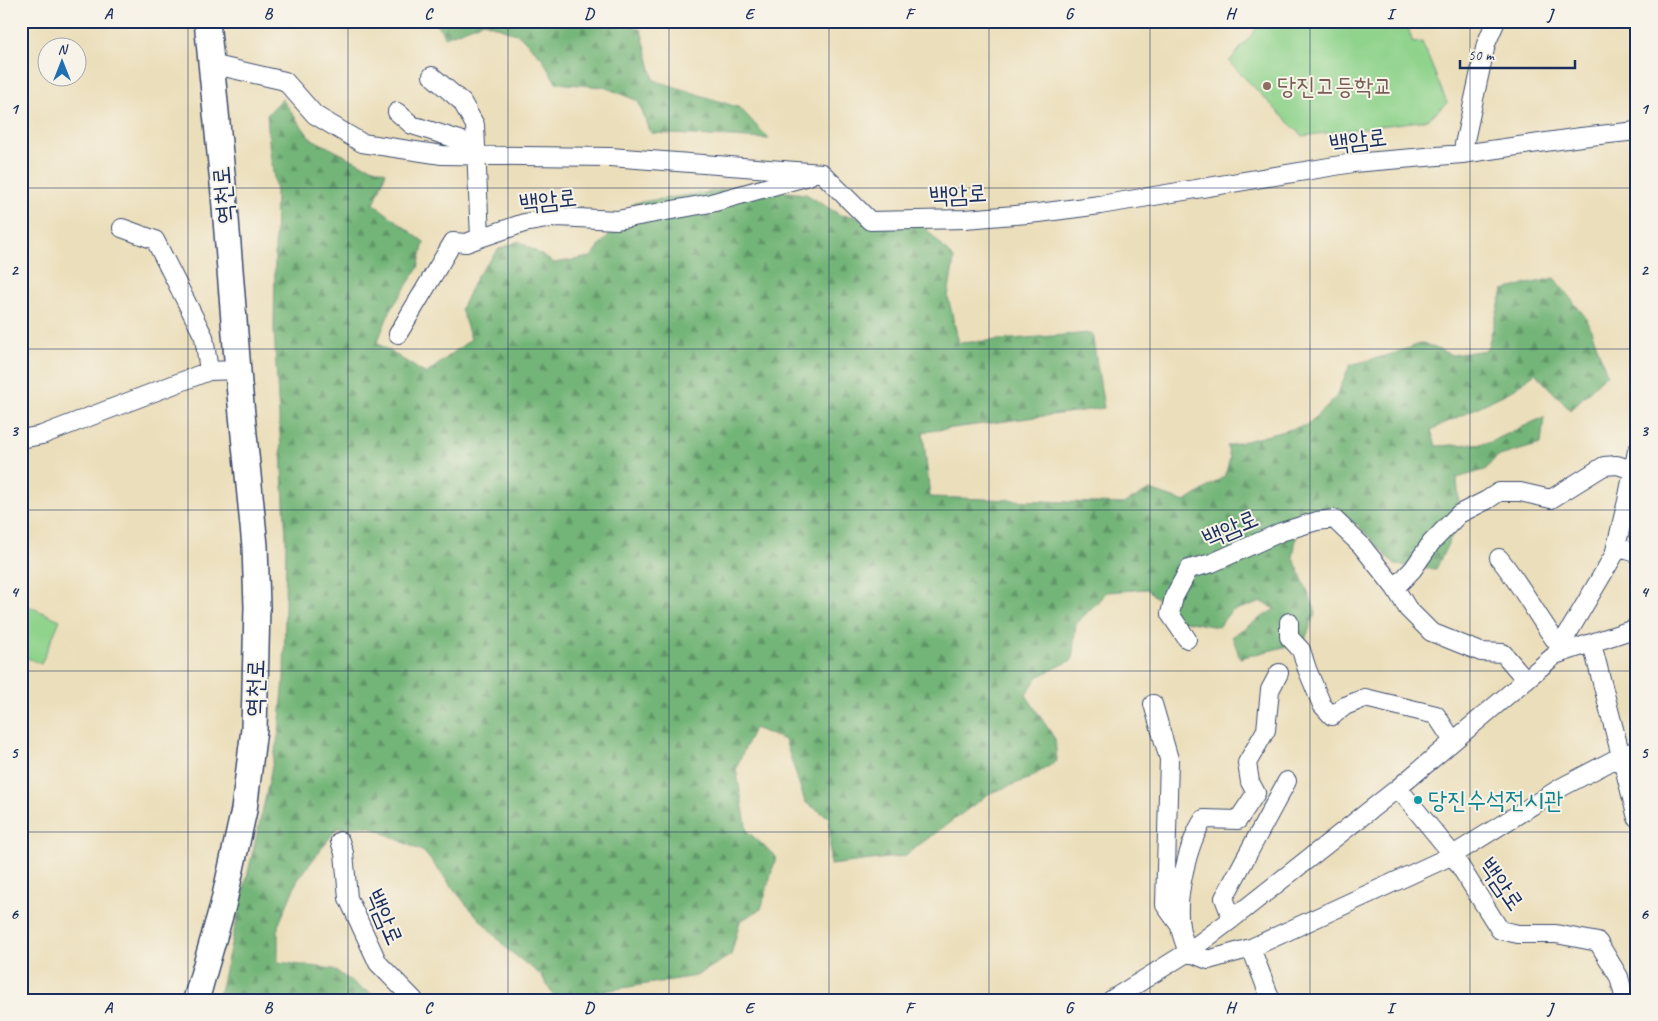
<svg xmlns="http://www.w3.org/2000/svg" width="1658" height="1021" viewBox="0 0 1658 1021" font-family="Caveat,'Poor Story',sans-serif">
<style>
.forest{fill:url(#forest-firs);stroke:#47726b}
.pitch{fill:#8fd38c;stroke:#558175}
.lines{fill:none;stroke-linecap:round;stroke-linejoin:round}
.street-casing{stroke:#3a496c;stroke-width:20}
.secondary-casing{stroke:#3a496c;stroke-width:28}
.street{stroke:#fff;stroke-width:18}
.secondary{stroke:#fff;stroke-width:25}
.grid{fill:none;stroke:#1b2f5e;stroke-width:1;stroke-opacity:0.55}
.education-dot{fill:#8d6e63;stroke:#f7f3e8;stroke-width:2}
.culture-dot{fill:#0f9aa8;stroke:#f7f3e8;stroke-width:2}
.labels{text-anchor:middle;dominant-baseline:central;stroke-width:4;stroke-linejoin:round;paint-order:stroke}
.education-label{font-size:24px;fill:#785e54;stroke:#f7f3e8;text-anchor:start}
.street-label{font-size:24px;fill:#1b2f5e;stroke:#f7f3e8}
.culture-label{font-size:24px;fill:#0d838f;stroke:#f7f3e8;text-anchor:start}
.neatline{fill:none;stroke:#1b2f5e;stroke-width:2}
.grid-label{font-size:16px;text-anchor:middle;font-weight:bold;fill:#1b2f5e}
</style>
<defs>
<pattern id="forest-firs" width="22" height="20" patternUnits="userSpaceOnUse" patternTransform="scale(1.25)"><rect width="22" height="20" fill="#73b578"/><path d="M5 1l3.5 6h-7zM16 11l3.5 6h-7z" fill="#5e9466"/></pattern>
</defs>
<rect width="100%" height="100%" fill="#f7f3e8"/>
<filter id="ink" filterUnits="userSpaceOnUse"><feTurbulence type="fractalNoise" baseFrequency=".02" numOctaves="2"/><feDisplacementMap in="SourceGraphic" scale="10" xChannelSelector="R" yChannelSelector="G"/><feConvolveMatrix kernelMatrix="1 2 1 2 8 2 1 2 1" color-interpolation-filters="sRGB"/></filter>
<filter id="wash" filterUnits="userSpaceOnUse"><feTurbulence type="fractalNoise" baseFrequency=".0096" numOctaves="4" result="noise"/><feDisplacementMap in="SourceGraphic" scale="20" xChannelSelector="R" yChannelSelector="G"/><feGaussianBlur stdDeviation="1.12" result="paint"/><feColorMatrix in="noise" values="0 0 0 0 0 0 0 0 0 0 0 0 0 0 0 0 0 1.4 0 .05"/><feComposite in="paint" operator="in"/></filter>
<g filter="url(#wash)">
<rect width="100%" height="100%" fill="#ebdeba"/>
<path class="forest" d="M435 21H623L641 30 654 80 740 108 769 139 651 133 638 101 604 87 556 83 542 58 519 35 484 22 445 37Z
M282 99 310 138 361 164 386 172 374 204 424 242 418 268 390 311 377 343 426 374 471 339 461 309 477 276 499 249 519 241 554 263 591 257 634 203 744 187 806 194 840 215 921 223 954 259 948 297 959 343 1092 333 1104 408 923 432 930 497 1123 504 1150 490 1185 502 1225 476 1230 458 1227 446 1307 425 1336 397 1350 365 1389 355 1423 343 1452 355 1487 350 1503 290 1554 278 1587 319 1607 374 1570 410 1535 373 1511 391 1431 430 1436 446 1488 443 1544 417 1541 444 1496 457 1485 470 1457 478 1460 518 1436 569 1395 565 1357 524 1298 526 1293 557 1316 612 1304 642 1240 658 1232 636 1275 609 1262 602 1231 611 1218 627 1179 620 1147 589 1107 592 1076 624 1072 660 1037 677 1026 695 1055 739 1057 761 1028 779 990 793 904 856 830 865V818L805 802 785 740 754 728 736 768 747 831 776 857 761 909 740 921 731 955 696 976 604 991 606 1000H556L541 975 507 949 465 903 424 852 369 826 337 828 297 881 278 926V962L333 969 362 989 386 1000H218L265 800 279 732 284 679 286 538 274 330 276 191 270 153 267 115Z"/>
<path class="pitch" d="M1263 21H1406L1413 43 1422 42 1447 103 1427 120 1302 136 1229 62Z
M21 603 60 620 41 664 21 655Z"/>
</g>
<g filter="url(#ink)">
<g class="lines">
<g class="street-casing">
<path id="street" d="M211 64 285 81 315 115 362 143 442 155 610 157 822 173
M397 112 412 125 460 140 477 155
M1462 154 1486 44 1496 21
M822 173 870 221 965 219 1039 213 1100 205 1353 163 1462 154 1581 137 1637 131
M122 228 155 240 204 337 209 371
M480 238 524 223 558 217 617 220 711 203 809 176
M398 334 453 242 466 243 480 238 475 125 462 102 432 76
M21 439 42 435 209 371 237 370
M1616 547 1637 553
M1499 558C1522 586 1538 618 1560 647
M1395 588 1413 569 1431 543 1459 514 1487 500 1499 492H1520L1551 499 1604 466 1617 465 1633 470
M1289 622V637L1301 650 1307 669 1322 705 1332 716 1345 706 1365 698 1436 715 1453 741
M1187 639 1170 614 1174 597 1189 569 1212 563 1281 532 1317 521 1334 519 1361 545 1395 588 1408 609 1431 632 1481 652 1503 653 1526 680
M1555 655 1637 628
M1279 673 1270 690 1266 730 1247 763 1250 782 1256 793 1238 820 1204 819C1188 842 1175 898 1180 926 1181 935 1185 944 1188 952L1208 960 1251 948 1453 855 1562 787 1621 756 1592 644
M1153 704 1169 759 1165 905 1180 926
M1637 750 1621 756 1637 818
M1398 788 1453 855 1500 930 1518 934H1556L1598 942 1619 977 1625 1000
M340 841 344 853 348 898 378 963 414 1000
M1232 919 1224 898 1287 781
M1251 948 1271 1000
M1111 1000 1188 952 1232 919 1398 788 1555 655 1614 555 1627 501 1637 451"/>
</g>
<g class="secondary-casing">
<path id="secondary" d="M196 1000 223 905 244 810 254 729 257 607 255 546 239 384 224 194 207 21"/>
</g>
<use href="#street" class="street"/>
<use href="#secondary" class="secondary"/>
</g>
</g>
<path class="grid" d="M188 21V1000M348 21V1000M508 21V1000M669 21V1000M829 21V1000M989 21V1000M1150 21V1000M1310 21V1000M1470 21V1000M21 188H1637M21 349H1637M21 510H1637M21 671H1637M21 832H1637"/>
<circle class="education-dot" cx="1267" cy="86" r="5"/>
<circle class="culture-dot" cx="1418" cy="800" r="5"/>
<g class="labels">
<g class="education-label">
<text x="1277" y="86">당진고등학교</text>
</g>
<g class="street-label">
<text transform="translate(1358 140) rotate(-7)">백암로</text>
<text transform="translate(958 194) rotate(-3)">백암로</text>
<text transform="translate(223 195) rotate(-95)">역천로</text>
<text transform="translate(548 200) rotate(-6)">백암로</text>
<text transform="translate(1230 528) rotate(-23)">백암로</text>
<text transform="translate(255 688) rotate(-88)">역천로</text>
<text transform="translate(1502 884) rotate(55)">백암로</text>
<text transform="translate(385 917) rotate(67)">백암로</text>
</g>
<g class="culture-label">
<text x="1428" y="800">당진수석전시관</text>
</g>
</g>
<rect width="1658" height="1021" fill="none" stroke="#f7f3e8" stroke-width="55"/>
<g transform="translate(62 62)"><circle r="24" fill="#f7f3e8" stroke="#9fa5b1"/>
<path d="M0-4L9 19L0 12L-9 19Z" fill="#1f6fb2"/>
<text y="-8" font-size="14" font-weight="bold" text-anchor="middle" fill="#1b2f5e">N</text>
</g>
<path d="M1460 60v8h115v-8" fill="none" stroke="#1b2f5e" stroke-width="2.5"/>
<text x="1468" y="60" font-size="15" fill="#1b2f5e" stroke="#f7f3e8" stroke-width="4" paint-order="stroke">50 m</text>
<rect x="28" y="28" width="1602" height="966" class="neatline"/>
<g class="grid-label">
<text x="108" y="19">A</text>
<text x="268" y="19">B</text>
<text x="428" y="19">C</text>
<text x="589" y="19">D</text>
<text x="749" y="19">E</text>
<text x="909" y="19">F</text>
<text x="1069" y="19">G</text>
<text x="1230" y="19">H</text>
<text x="1390" y="19">I</text>
<text x="1550" y="19">J</text>
<text x="14" y="114">1</text>
<text x="1644" y="114">1</text>
<text x="14" y="275">2</text>
<text x="1644" y="275">2</text>
<text x="14" y="436">3</text>
<text x="1644" y="436">3</text>
<text x="14" y="597">4</text>
<text x="1644" y="597">4</text>
<text x="14" y="758">5</text>
<text x="1644" y="758">5</text>
<text x="14" y="919">6</text>
<text x="1644" y="919">6</text>
<text x="108" y="1013">A</text>
<text x="268" y="1013">B</text>
<text x="428" y="1013">C</text>
<text x="589" y="1013">D</text>
<text x="749" y="1013">E</text>
<text x="909" y="1013">F</text>
<text x="1069" y="1013">G</text>
<text x="1230" y="1013">H</text>
<text x="1390" y="1013">I</text>
<text x="1550" y="1013">J</text>
</g>
</svg>
